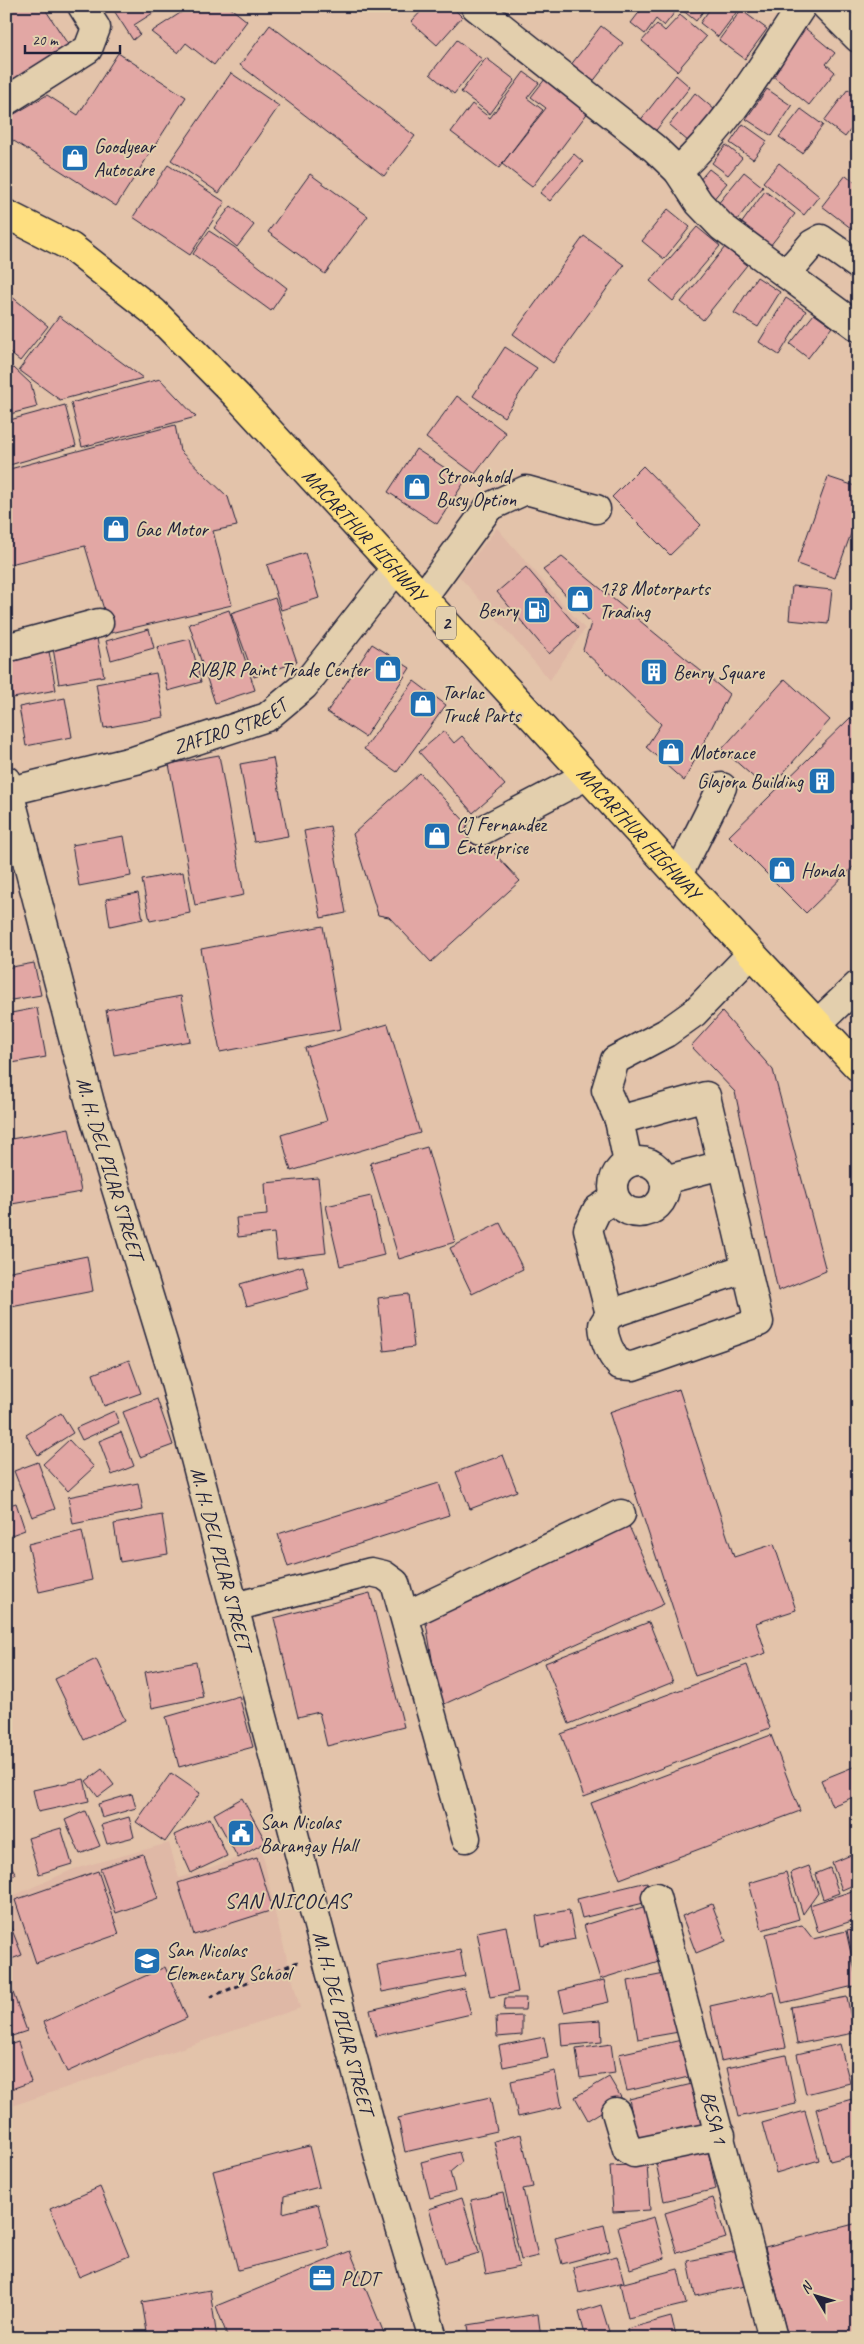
<svg xmlns="http://www.w3.org/2000/svg" width="864" height="2344" viewBox="0 0 864 2344" font-family="Caveat,sans-serif">
<style>
.built{fill:#dfb8a6}
.building{fill:#e2a7a4;stroke:#22223b}
.lines{fill:none;stroke-linecap:round;stroke-linejoin:round}
.minor-casing{stroke:#22223b;stroke-width:31}
.highway-casing{stroke:#22223b;stroke-width:31}
.path{stroke:#22223b;stroke-width:3;stroke-dasharray:5 4;stroke-linecap:butt}
.minor{stroke:#e3cfad;stroke-width:28}
.highway{stroke:#fedf80;stroke-width:28}
.labels{text-anchor:middle;dominant-baseline:central;stroke-width:4;stroke-linejoin:round;paint-order:stroke}
.shield{fill:#e3cfad;stroke:#5c565d;stroke-width:1}
.shield-label{font-size:19px;font-weight:bold;fill:#22223b}
.poi-label{font-size:20px;fill:#22223b;stroke:#e3cfad;text-anchor:start}
.street-label{font-size:20px;fill:#22223b;stroke:#e3cfad}
.quarter-label{font-size:22px;letter-spacing:1px;fill:#22223b;stroke:#e3cfad}
</style>
<rect width="100%" height="100%" fill="#e3c3aa"/>
<filter id="ink" filterUnits="userSpaceOnUse"><feTurbulence type="fractalNoise" baseFrequency=".02" numOctaves="2"/><feDisplacementMap in="SourceGraphic" scale="10" xChannelSelector="R" yChannelSelector="G"/><feConvolveMatrix kernelMatrix="1 2 1 2 8 2 1 2 1" color-interpolation-filters="sRGB"/></filter>
<g filter="url(#ink)">
<path class="built" d="M497 528 585 629 550 680 459 576Z
M169 1843 179 1878 262 1850 275 1913 300 2008 6 2108V1899L74 1869Z"/>
<path class="building" d="M6 6H43L69 46 6 87Z
M111 6H164L134 25 140 34 133 40Z
M191 6H228L247 21 214 65 186 43 178 53 151 32Z
M426 6H451L462 17 437 45 411 22Z
M644 6H667L675 12 664 26 656 19 645 34 631 23Z
M677 6H707L696 21Z
M712 6H734L738 10 718 37 700 23Z
M741 10 767 29 745 59 719 40Z
M680 15 706 37 677 71 642 41 657 24 665 31Z
M800 24 835 53 826 64 835 72 809 105 763 68Z
M270 25 415 136 384 176 240 65Z
M601 26 623 43 592 83 570 66Z
M457 40 482 59 454 94 430 74Z
M118 53 186 97 116 206 6 136V119L47 95 78 115Z
M486 58 515 80 490 114 461 92Z
M524 72 539 83 527 98 543 110 499 168 451 132 472 104 490 118Z
M231 73 279 106 219 193 171 160Z
M549 74 592 107 532 187 502 164 546 108 531 97Z
M676 75 690 87 653 134 639 122Z
M767 89 792 106 772 136 746 119Z
M848 89 858 96V120L845 137 824 121Z
M695 93 715 110 689 142 669 125Z
M801 109 823 125 802 153 779 137Z
M743 124 767 141 753 159 730 143Z
M726 145 742 158 728 175 712 163Z
M574 154 583 162 550 201 540 193Z
M779 163 819 196 804 215 763 182Z
M168 165 225 202 190 255 133 217Z
M709 169 727 183 712 201 694 187Z
M744 172 763 187 736 221 717 205Z
M310 174 368 216 325 274 268 232Z
M846 175 858 185 856 232 822 206Z
M765 191 795 214 770 246 741 224Z
M231 206 254 225 237 247 214 228Z
M668 209 690 227 664 259 642 241Z
M697 227 720 246 673 301 650 281Z
M209 231 234 247 287 288 271 311 193 254Z
M584 236 624 265 553 363 513 334Z
M725 247 747 265 703 320 681 302Z
M757 277 780 292 758 327 734 313Z
M6 292 48 326 20 361 6 350Z
M786 298 806 311 779 355 759 342Z
M814 314 832 327 808 358 790 344Z
M59 316 143 378 60 400 19 370Z
M505 347 537 368 504 417 473 396Z
M14 368 31 384 37 407 6 415V370Z
M160 379 196 417 82 447 71 403Z
M457 396 506 433 475 474 426 438Z
M65 405 76 446 6 466V421Z
M175 425 180 451 228 497 237 526 213 531 232 605 111 633 85 546 6 565V470Z
M416 449 465 481 437 524 388 492Z
M643 466 701 525 670 555 612 497Z
M828 477 858 487V514L835 578 797 564Z
M305 553 319 598 281 610 267 565Z
M562 557 729 694 684 781 646 747 661 724 583 650 591 623 543 570Z
M526 567 578 628 549 654 497 592Z
M792 586 832 590 828 624 789 620Z
M275 598 297 662 254 677 231 613Z
M229 610 255 690 215 703 189 624Z
M149 629 154 648 111 660 106 641Z
M96 633 104 676 59 684 52 642Z
M190 639 201 682 168 691 157 647Z
M372 644 410 668 365 737 327 712Z
M48 646 56 690 13 698 6 654Z
M156 673 164 717 104 728 96 684Z
M785 679 830 720 768 790 722 749Z
M414 681 446 705 397 772 364 749Z
M65 698 72 737 26 746 19 707Z
M850 718 858 726V862L806 913 729 836Z
M444 731 454 743 462 736 505 785 473 813 419 752Z
M219 755 244 895 195 905 169 764Z
M273 758 288 836 254 842 240 764Z
M420 773 520 881 431 962 389 917 378 915 353 834Z
M330 826 346 913 321 918 304 831Z
M124 836 131 876 79 886 72 845Z
M183 872 190 913 150 921 142 880Z
M138 893 143 919 110 926 106 899Z
M323 926 341 1029 220 1052 201 949Z
M34 963 41 995 6 1001V968Z
M181 996 190 1041 114 1055 106 1010Z
M37 1008 46 1057 6 1064V1014Z
M722 1012 773 1070 826 1271 778 1291 735 1092 691 1046Z
M388 1024 420 1133 291 1171 281 1135 327 1121 305 1048Z
M69 1128 81 1192 6 1205V1140Z
M427 1147 455 1242 399 1259 370 1163Z
M318 1178 326 1253 277 1259 274 1233 238 1237 236 1218 267 1215 265 1183Z
M371 1196 384 1255 340 1266 326 1206Z
M500 1223 523 1269 472 1294 450 1248Z
M87 1256 93 1291 6 1308V1272Z
M303 1266 309 1289 247 1306 240 1284Z
M408 1294 414 1347 384 1351 378 1298Z
M129 1360 141 1393 104 1406 93 1374Z
M679 1389 734 1557 774 1544 796 1610 756 1623 766 1653 695 1676 609 1412Z
M157 1399 173 1445 140 1457 123 1412Z
M114 1411 119 1423 82 1440 76 1428Z
M61 1413 73 1433 38 1455 26 1435Z
M121 1432 134 1466 112 1475 99 1441Z
M69 1440 94 1467 68 1491 43 1464Z
M503 1455 517 1491 470 1509 456 1472Z
M38 1462 55 1509 32 1517 14 1471Z
M138 1483 143 1510 73 1524 68 1497Z
M439 1483 449 1515 288 1567 278 1534Z
M16 1503 25 1530 6 1537V1506Z
M162 1515 168 1554 120 1562 114 1524Z
M628 1524 664 1604 440 1706 425 1617Z
M82 1531 92 1580 39 1592 28 1544Z
M370 1593 404 1727 327 1746 319 1712 298 1717 274 1618Z
M649 1622 673 1682 569 1724 545 1663Z
M96 1659 125 1720 84 1740 55 1679Z
M196 1662 203 1697 152 1708 145 1672Z
M747 1665 770 1728 584 1797 561 1734Z
M239 1696 253 1747 179 1767 166 1717Z
M771 1735 800 1811 620 1879 591 1803Z
M858 1765V1795L832 1806 821 1780Z
M102 1769 114 1785 98 1797 86 1781Z
M171 1773 200 1793 165 1842 136 1822Z
M84 1779 89 1801 38 1812 33 1790Z
M132 1794 136 1808 102 1818 98 1804Z
M242 1798 266 1842 238 1858 214 1814Z
M85 1811 100 1846 80 1854 65 1820Z
M129 1817 134 1837 107 1844 101 1825Z
M210 1818 227 1856 191 1873 174 1835Z
M61 1828 72 1864 39 1874 28 1838Z
M858 1852V1883L842 1890 832 1863Z
M143 1854 158 1898 116 1913 100 1868Z
M6 1858 16 1874 6 1880Z
M257 1858 273 1910 194 1935 178 1883Z
M809 1866 818 1893 803 1914 790 1873Z
M830 1868 839 1893 823 1899 815 1874Z
M98 1871 119 1934 36 1963 15 1900Z
M786 1872 799 1919 762 1930 749 1883Z
M647 1882 652 1901 582 1918 577 1899Z
M858 1889V1919L818 1932 810 1905Z
M712 1904 726 1941 696 1953 682 1916Z
M646 1906 662 1960 600 1979 584 1925Z
M569 1910 575 1939 541 1946 536 1916Z
M6 1915 22 1955 6 1961Z
M802 1925 813 1939 846 1931 858 1985 782 2003 766 1934Z
M506 1926 518 1992 490 1997 477 1932Z
M858 1928V1980H857L847 1930Z
M460 1950 465 1976 382 1992 377 1965Z
M165 1967 187 2018 67 2072 44 2022Z
M670 1973 679 2032 638 2039 628 1981Z
M6 1979H8L27 2031 6 2038Z
M604 1980 609 2002 564 2012 559 1991Z
M464 1988 471 2014 376 2036 370 2010Z
M774 1992 786 2047 721 2061 710 2006Z
M847 1997 854 2033 797 2044 791 2007Z
M505 1998H526L525 2010H504Z
M522 2016V2035L497 2037 496 2017Z
M601 2020 602 2042 562 2046 560 2023Z
M544 2037 548 2058 503 2067 499 2046Z
M686 2039 693 2076 627 2091 619 2054Z
M18 2042 31 2082 6 2091V2046Z
M611 2044 615 2073 580 2078 576 2049Z
M840 2044 850 2083 806 2094 797 2054Z
M786 2055 796 2104 738 2117 727 2068Z
M555 2071 562 2107 518 2117 511 2081Z
M609 2077 622 2099 588 2120 575 2097Z
M692 2084 701 2125 637 2139 629 2099Z
M490 2097 497 2131 405 2152 398 2118Z
M852 2099 858 2119V2154L830 2161 816 2109Z
M805 2111 819 2160 776 2173 762 2123Z
M521 2134 533 2187 523 2189 538 2256 521 2260 494 2141Z
M309 2146 319 2187 284 2196 283 2213 318 2204 329 2247 238 2270 213 2171Z
M707 2146 716 2189 664 2201 655 2158Z
M459 2152 462 2162 450 2172 455 2191 430 2198 421 2162Z
M647 2164 650 2210 613 2212 610 2166Z
M100 2187 129 2256 79 2277 50 2209Z
M503 2193 519 2267 486 2274 471 2200Z
M462 2198 479 2253 445 2263 429 2209Z
M713 2198 726 2238 677 2253 665 2213Z
M654 2217 665 2258 630 2269 618 2227Z
M858 2223V2338H788L765 2247Z
M604 2225 610 2251 562 2264 555 2238Z
M743 2250 750 2285 695 2296 688 2261Z
M350 2251 386 2338H228L216 2306Z
M617 2256 624 2282 579 2293 573 2267Z
M678 2269 686 2304 628 2318 620 2284Z
M210 2290 217 2338H148L142 2302Z
M601 2305 611 2338H586L579 2312Z
M538 2314 541 2338H470L468 2325Z
M671 2317 677 2338H629L627 2329Z"/>
<g class="lines">
<g class="minor-casing">
<g id="minor">
<path d="M475 6 654 148 678 171 699 203 722 227 858 327"/>
<path d="M826 6 858 38"/>
<path d="M6 101 88 49 96 28 82 6"/>
<path d="M678 171C729 124 764 63 802 6"/>
<path d="M786 274 812 244 821 239 858 265"/>
<path d="M423 597 489 507 526 490 596 509"/>
<path d="M6 648 99 623"/>
<path id="s1" d="M6 780 90 1103 173 1375 379 2157 433 2338"/>
<path id="s2" d="M6 792 136 760 267 717 304 686 396 569"/>
<path d="M481 831 586 776"/>
<path d="M678 875 722 787"/>
<path d="M817 1024 858 985"/>
<path d="M619 1120 606 1090 615 1060 666 1033 694 1013 751 954"/>
<circle cx="639" cy="1187" r="26"/>
<path d="M628 1163 619 1120 706 1096C724 1171 741 1247 759 1322L633 1366 620 1365C610 1354 604 1339 603 1325L610 1314 746 1268"/>
<path d="M664 1180 722 1165"/>
<path d="M610 1314 588 1229 597 1210 615 1198"/>
<path d="M234 1607 371 1572 384 1575 395 1583 466 1838"/>
<path d="M405 1616 621 1514"/>
<path id="s3" d="M656 1897 773 2338"/>
<path d="M616 2112 627 2149 634 2153 721 2135"/>
</g>
</g>
<g class="highway-casing">
<g id="highway">
<path id="s4" d="M6 214 71 247 154 312 237 396 678 875 858 1067"/>
</g>
</g>
<path class="path" d="M210 1997 298 1962"/>
<use href="#minor" class="minor"/>
<use href="#highway" class="highway"/>
</g>
</g>
<defs>
<g id="shop-square" transform="scale(1.4375)"><rect x="-9" y="-9" width="18" height="18" rx="4" fill="#1f6fb2" stroke="#e3cfad"/><path d="M-5-2.5h2.3a2.7 3.5 0 0 1 5.4 0H5L5.5 6h-11ZM-1.5-2.5h3a1.5 2.3 0 0 0-3 0Z" fill="#fff"/></g>
<g id="fuel-square" transform="scale(1.4375)"><rect x="-9" y="-9" width="18" height="18" rx="4" fill="#1f6fb2" stroke="#e3cfad"/><path d="M-5.5-6h7V0h2V4h1.3V-2.5L3-4.5l.8-.8L6-3V5H2.5V1h-1V6h-7ZM-4.2-4.7v3.2H.2V-4.7Z" fill="#fff"/></g>
<g id="building-square" transform="scale(1.4375)"><rect x="-9" y="-9" width="18" height="18" rx="4" fill="#1f6fb2" stroke="#e3cfad"/><path d="M-4-6H4V6H1V3H-1V6H-4ZM-2.5-4.3h1.7v1.8h-1.7ZM.8-4.3h1.7v1.8H.8ZM-2.5-1h1.7V.8h-1.7ZM.8-1h1.7V.8H.8Z" fill="#fff"/></g>
<g id="civic-square" transform="scale(1.4375)"><rect x="-9" y="-9" width="18" height="18" rx="4" fill="#1f6fb2" stroke="#e3cfad"/><path d="M-.6-6.5H3V-4.5H.6V-3L4-1V1h2V6H-6V1h2V-1L-.6-3ZM-1.2 2.5V6h2.4V2.5Z" fill="#fff"/></g>
<g id="school-square" transform="scale(1.4375)"><rect x="-9" y="-9" width="18" height="18" rx="4" fill="#1f6fb2" stroke="#e3cfad"/><path d="M0-5L7-2L0 1L-7-2ZM-4 1L0 2.5L4 1V4Q0 6-4 4Z" fill="#fff"/></g>
<g id="office-square" transform="scale(1.4375)"><rect x="-9" y="-9" width="18" height="18" rx="4" fill="#1f6fb2" stroke="#e3cfad"/><path d="M-6-3h4V-5.5h4V-3h4V5H-6ZM-1-4.5V-3h2v-1.5ZM-6 0V1H6V0Z" fill="#fff"/></g>
</defs>
<g fill-rule="evenodd">
<use href="#shop-square" x="75" y="158"/>
<use href="#shop-square" x="417" y="487"/>
<use href="#shop-square" x="116" y="529"/>
<use href="#shop-square" x="580" y="599"/>
<use href="#fuel-square" x="537" y="610"/>
<use href="#shop-square" x="388" y="669"/>
<use href="#building-square" x="654" y="672"/>
<use href="#shop-square" x="423" y="704"/>
<use href="#shop-square" x="671" y="752"/>
<use href="#building-square" x="822" y="781"/>
<use href="#shop-square" x="437" y="836"/>
<use href="#shop-square" x="782" y="870"/>
<use href="#civic-square" x="241" y="1833"/>
<use href="#school-square" x="147" y="1961"/>
<use href="#office-square" x="322" y="2278"/>
</g>
<g class="labels">
<rect class="shield" x="436" y="606.5" width="20" height="33" rx="4"/>
<g class="shield-label">
<text x="446" y="623">2</text>
</g>
<g class="poi-label">
<text x="94" y="146">Goodyear<tspan x="94" dy="23">Autocare</tspan></text>
<text x="436" y="476">Stronghold<tspan x="436" dy="23">Busy Option</tspan></text>
<text x="135" y="529">Gac Motor</text>
<text x="599" y="588">178 Motorparts<tspan x="599" dy="23">Trading</tspan></text>
<text x="518" y="610" text-anchor="end">Benry</text>
<text x="369" y="669" text-anchor="end">RVBJR Paint Trade Center</text>
<text x="673" y="672">Benry Square</text>
<text x="442" y="692">Tarlac<tspan x="442" dy="23">Truck Parts</tspan></text>
<text x="690" y="752">Motorace</text>
<text x="803" y="781" text-anchor="end">Glajora Building</text>
<text x="456" y="824">CJ Fernandez<tspan x="456" dy="23">Enterprise</tspan></text>
<text x="801" y="870">Honda</text>
<text x="260" y="1822">San Nicolas<tspan x="260" dy="23">Barangay Hall</tspan></text>
<text x="166" y="1950">San Nicolas<tspan x="166" dy="23">Elementary School</tspan></text>
<text x="341" y="2278">PLDT</text>
</g>
<g class="street-label">
<text stroke="none"><textPath href="#s4" startOffset="485">MACARTHUR HIGHWAY</textPath></text>
<text stroke="none"><textPath href="#s2" startOffset="234">ZAFIRO STREET</textPath></text>
<text stroke="none"><textPath href="#s4" startOffset="890">MACARTHUR HIGHWAY</textPath></text>
<text stroke="none"><textPath href="#s1" startOffset="402">M. H. DEL PILAR STREET</textPath></text>
<text stroke="none"><textPath href="#s1" startOffset="808">M. H. DEL PILAR STREET</textPath></text>
<text stroke="none"><textPath href="#s1" startOffset="1288">M. H. DEL PILAR STREET</textPath></text>
<text stroke="none"><textPath href="#s3" startOffset="228">BESA 1</textPath></text>
</g>
<g class="quarter-label">
<text x="287" y="1901">SAN NICOLAS</text>
</g>
</g>
<rect width="864" height="2344" fill="none" stroke="#e3cfad" stroke-width="25"/>
<rect x="12" y="12" width="839" height="2319" fill="none" stroke="#22223b" stroke-width="2" filter="url(#ink)"/>
<g transform="translate(816 2296) rotate(308)" stroke="#e3cfad" stroke-width="4" paint-order="stroke">
<path d="M0-4L9 19L0 12L-9 19Z" fill="#22223b"/>
<text y="-8" font-size="14" font-weight="bold" text-anchor="middle" fill="#22223b">N</text>
</g>
<path d="M25 45v8h95v-8" fill="none" stroke="#22223b" stroke-width="2.5"/>
<text x="32" y="45" font-size="15" fill="#22223b" stroke="#e3cfad" stroke-width="4" paint-order="stroke">20 m</text>
</svg>
